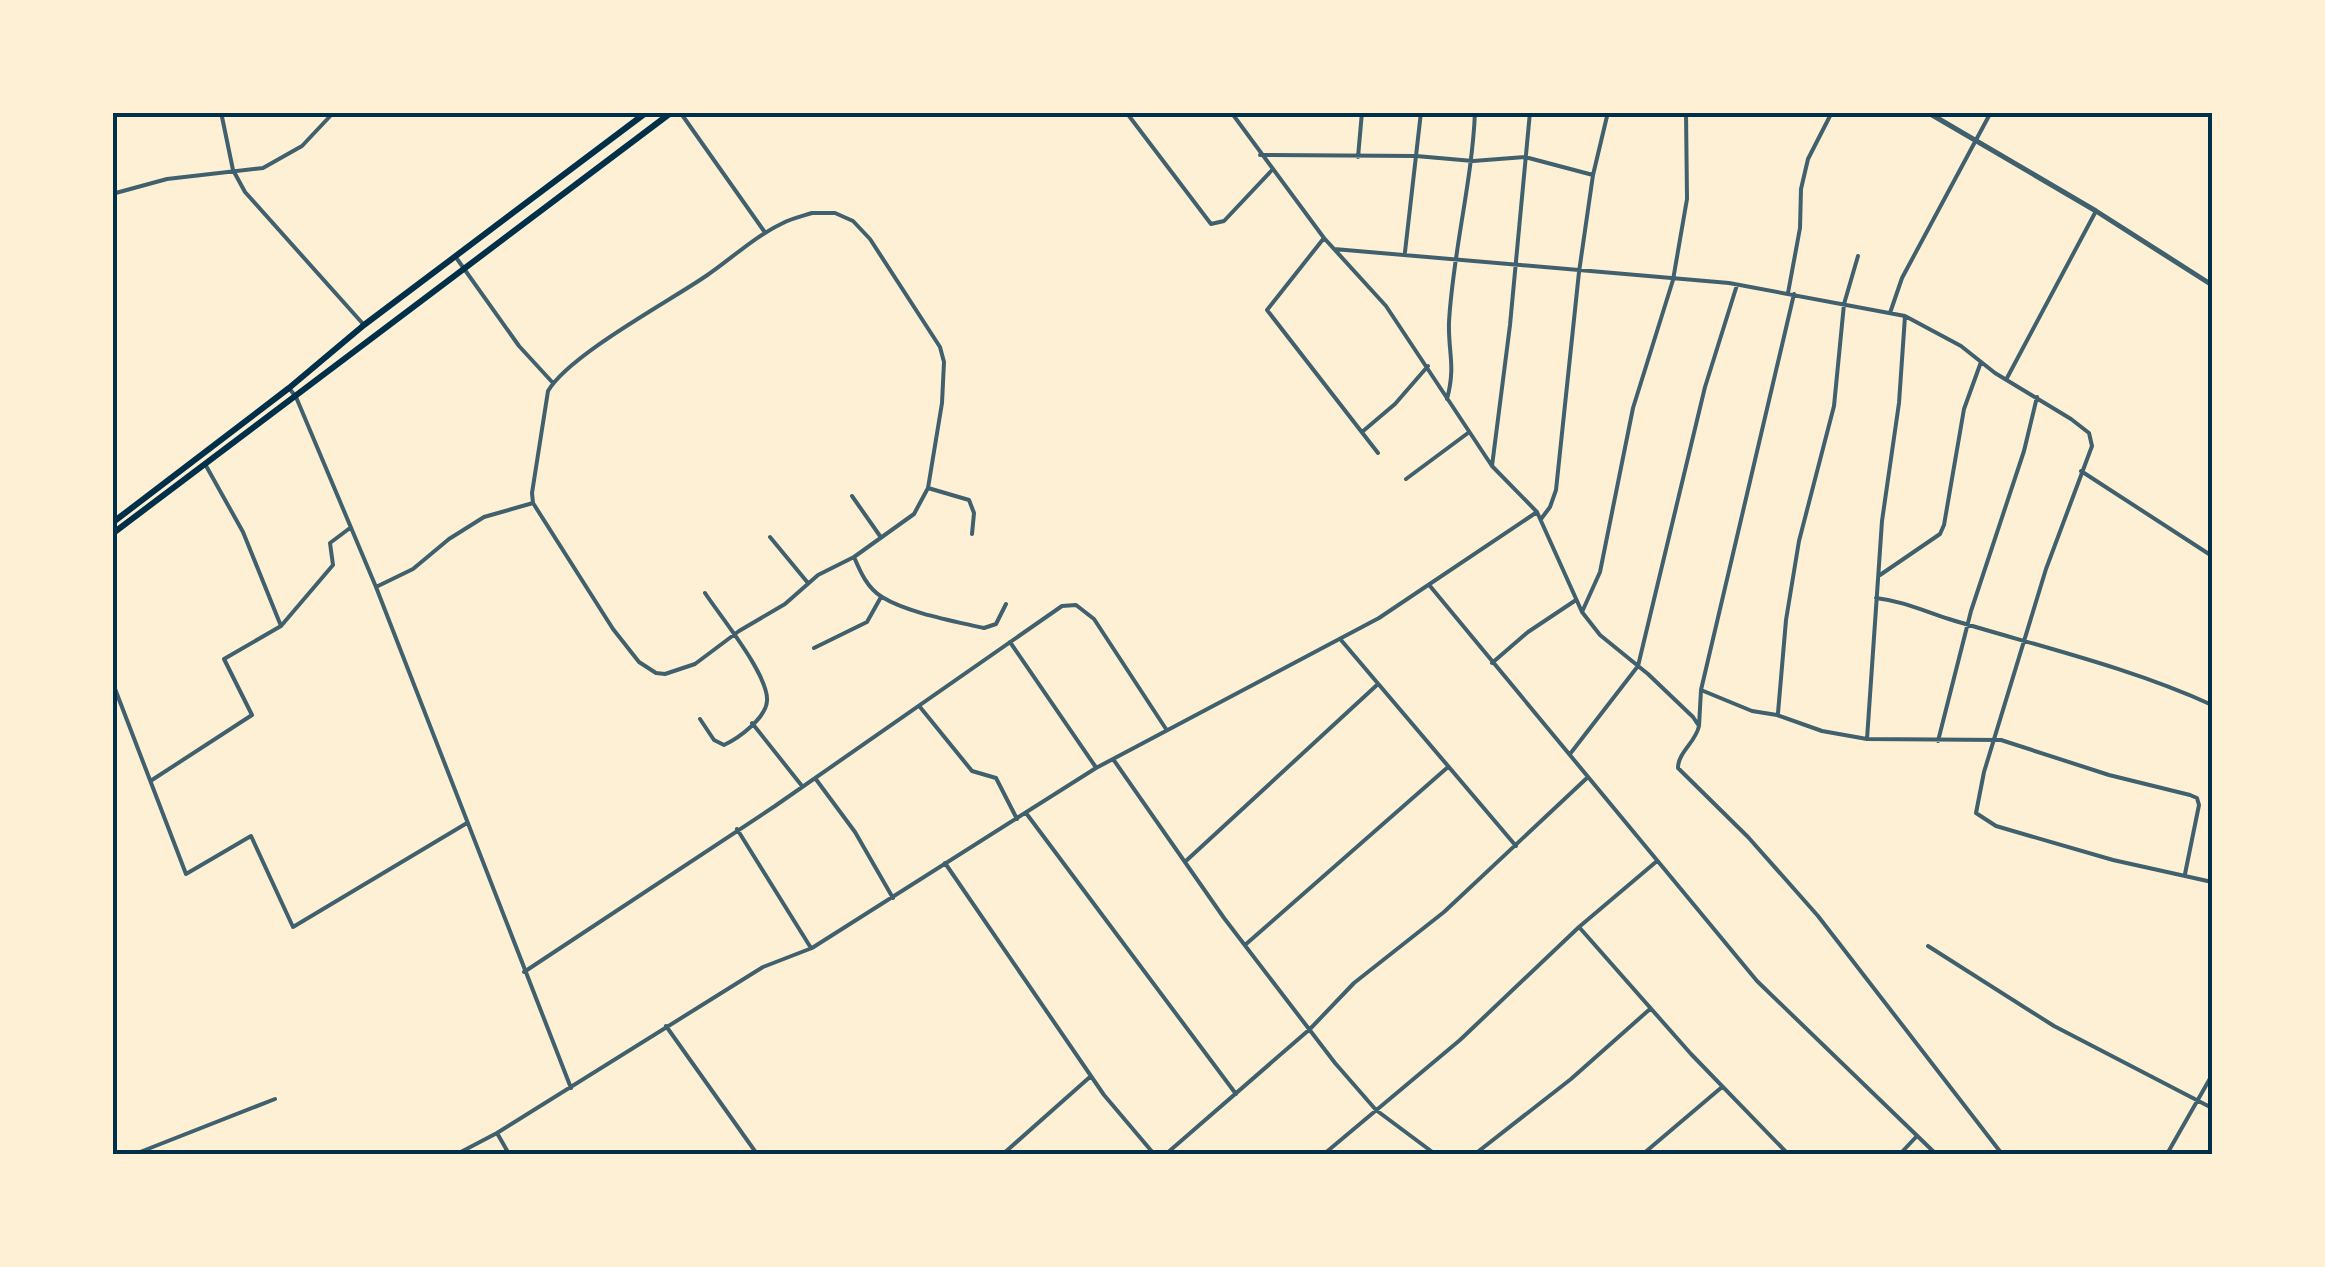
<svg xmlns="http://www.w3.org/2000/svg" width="2325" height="1267" viewBox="0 0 2325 1267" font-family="'Exo 2',sans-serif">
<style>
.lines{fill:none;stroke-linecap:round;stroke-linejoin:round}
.minor{stroke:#3f606c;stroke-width:4}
.tertiary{stroke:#3f606c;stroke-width:5}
.primary{stroke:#003049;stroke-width:6}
.neatline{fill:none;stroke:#003049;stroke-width:4}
</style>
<rect width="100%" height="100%" fill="#fdf0d5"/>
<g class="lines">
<path class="minor" d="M221 112 233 170 245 192 364 325
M680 112 764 231
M1126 112 1211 224 1224 221 1272 170
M1231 112 1324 238 1386 306 1492 466 1537 512 1582 612 1600 635 1648 674 1693 717 1699 726C1696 742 1678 752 1678 768L1748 837 1818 916 2002 1154
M1260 155 1416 156 1473 161 1525 157 1593 175 1608 112
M1358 157 1362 112
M112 194 167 179 263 168 302 146 334 112
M812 213H835L853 221 870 239 940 347 944 362 942 403 928 488 914 514 854 557 818 575 785 604 739 631 695 664 665 674 656 673 639 662 613 629 533 503 532 493 548 391C569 355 668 302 706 276 731 259 755 236 783 223 792 218 803 216 812 213Z
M1324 238 1267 310 1378 453
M1334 249 1729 283 1905 316 1961 346 1995 373 2071 419 2089 433 2092 446 2046 569 1984 772 1976 813 1996 826 2113 860 2212 882
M1405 252 1421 112
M455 256 519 346 553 383
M1788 293 1800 228 1801 189 1808 159 1832 112
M1890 313 1902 278 1991 112
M2007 378 2096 211
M289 388 296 397 376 587 571 1088
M1447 399C1456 365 1448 353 1449 322 1453 251 1472 183 1475 112
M1362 432 1395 404 1428 366
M205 464 243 532 281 626
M1492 466 1510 325 1530 112
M2081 471 2212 556
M1406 479 1468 433
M928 488 969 500 974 513 972 534
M852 496 880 536
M1541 519 1550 507 1556 490 1579 272 1593 175
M770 537 808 583
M854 557C860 571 867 588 882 597 908 613 954 621 984 628L996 624 1006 604
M1880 575 1940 534 1944 525 1964 409 1981 362
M1430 586 1757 981 1936 1154
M376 587 413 569 449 539 484 517 533 503
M1876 598C1902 601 1924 611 1949 619 2037 646 2129 667 2212 705
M1582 612 1600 572 1633 408 1673 280 1687 199 1686 112
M1341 640 1516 846
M1010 642 1095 766
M814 648 867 622 881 597
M1492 663 1528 632 1576 600
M112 681 186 874 251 836 293 927 467 823
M1701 690 1752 711 1777 715 1822 731 1867 739 2001 740 2109 775 2190 795 2197 798 2199 805 2185 874
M920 707 972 771 996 778 1017 819
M1778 713 1786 620 1799 541 1834 406 1844 304 1858 256
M700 719 714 740 724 745C739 738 766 718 767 701 769 675 720 616 705 593
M752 723 802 786
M1699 726 1701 690 1794 294
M1867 739 1882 521 1899 403 1905 316
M1938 741 1971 611 2024 451 2037 397
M1570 754 1638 666 1705 387 1737 285
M1113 759 1224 918 1335 1063 1376 1110 1435 1154
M815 778 855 832 893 898
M152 780 252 715 224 659 281 626 333 565 330 543 350 528
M1026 813 1236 1094
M737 829 811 948
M1187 860 1378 684
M945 863 1104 1095 1154 1154
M1579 927 1691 1054 1788 1154
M1245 945 1448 767
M1928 946 2054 1026 2212 1108
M524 972 775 806 1062 606 1076 605 1094 619 1166 729
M666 1026 757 1154
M497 1133 509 1154
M135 1154 275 1099
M457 1154 497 1133 763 967 812 948 1096 768 1379 618 1537 512
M1003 1154 1091 1076
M1166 1154 1310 1029 1354 983 1444 912 1588 777
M1324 1154 1460 1040 1579 927 1657 861
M1475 1154 1571 1079 1650 1009
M1643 1154 1722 1087
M1900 1154 1916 1137
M2167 1154 2212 1075"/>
<path class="tertiary" d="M1927 112 2096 211 2212 285"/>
<path class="primary" d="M112 523 289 388 364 325 647 112
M112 534 672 112"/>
</g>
<rect width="2325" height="1267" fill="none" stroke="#fdf0d5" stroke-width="230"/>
<rect x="115" y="115" width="2095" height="1037" class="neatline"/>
</svg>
